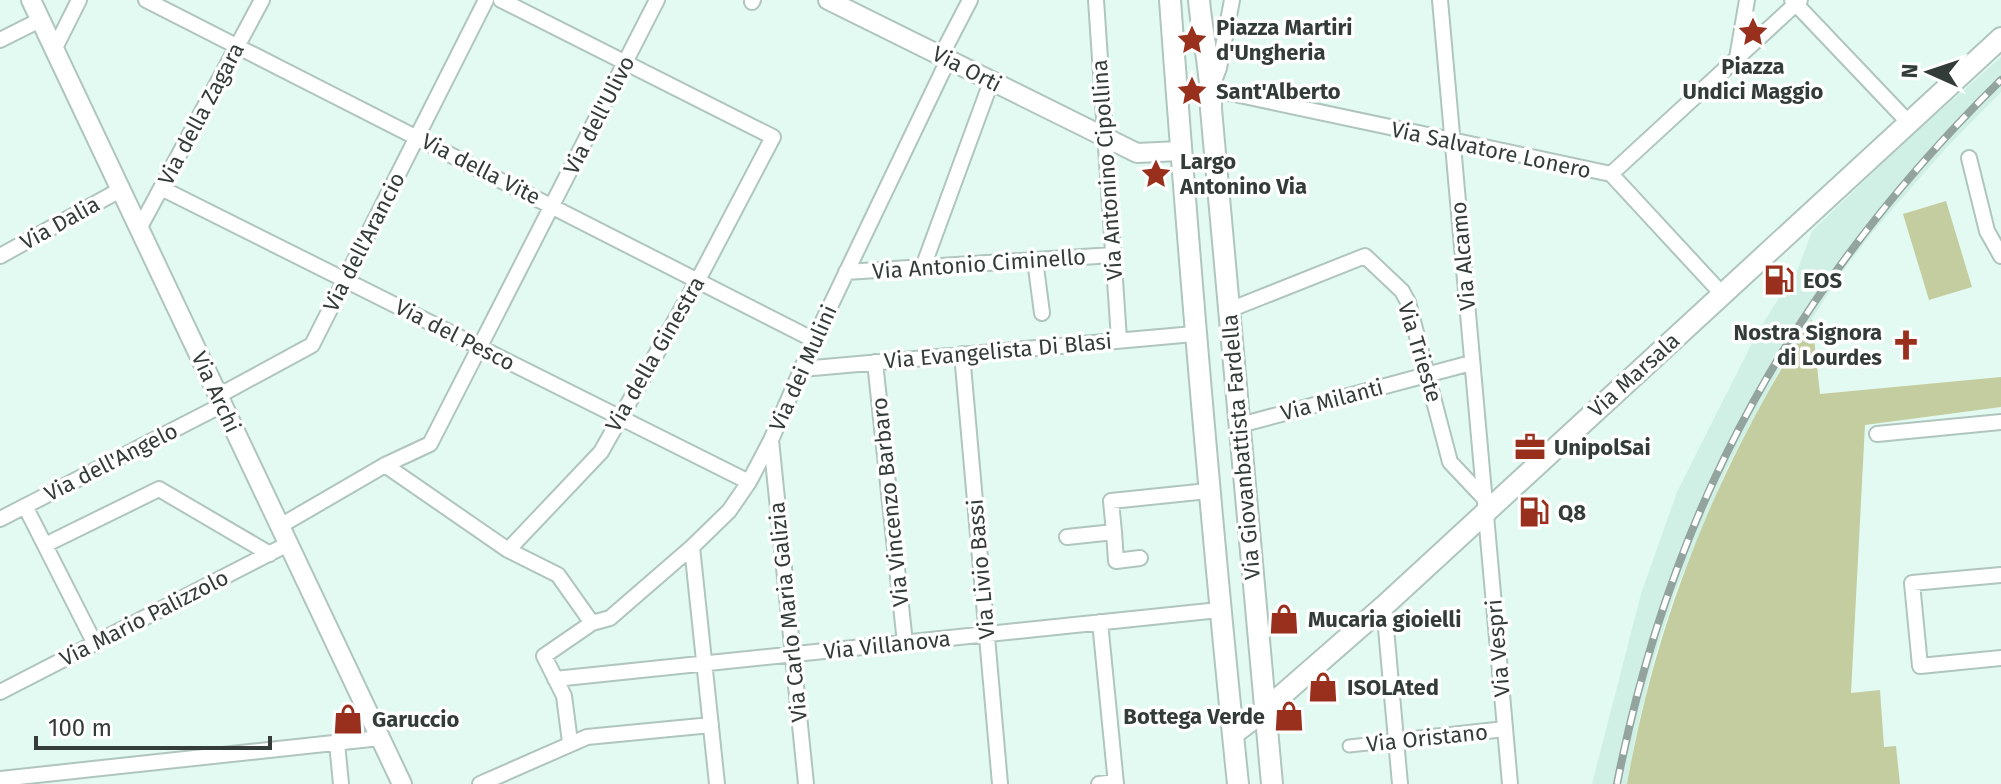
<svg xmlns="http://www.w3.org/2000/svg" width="2001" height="784" viewBox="0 0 2001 784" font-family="'Fira Sans',sans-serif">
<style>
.built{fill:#d1f0e5}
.green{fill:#c4cd9f}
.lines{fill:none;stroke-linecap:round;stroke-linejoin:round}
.pedestrian-casing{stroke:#afc5be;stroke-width:15}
.minor-casing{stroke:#afc5be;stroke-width:18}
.tertiary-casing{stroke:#afc5be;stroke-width:22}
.secondary-casing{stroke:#afc5be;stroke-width:24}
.pedestrian{stroke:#fff;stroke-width:11}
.minor{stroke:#fff;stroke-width:14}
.tertiary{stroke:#fff;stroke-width:18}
.secondary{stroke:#fff;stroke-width:20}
.rail-casing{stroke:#93a39e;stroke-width:8}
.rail{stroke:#fff;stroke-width:5;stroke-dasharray:15;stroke-linecap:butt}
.labels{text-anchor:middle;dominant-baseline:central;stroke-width:7;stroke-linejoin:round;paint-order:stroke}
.poi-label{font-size:22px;font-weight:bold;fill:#333c39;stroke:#fff;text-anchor:start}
.street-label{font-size:22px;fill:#333c39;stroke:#fff}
</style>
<rect width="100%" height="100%" fill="#e3faf2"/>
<path class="built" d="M2001 57V92L1946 148 1876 228 1842 272 1780 369 1728 466 1675 593 1654 659 1637 730 1627 784H1592L1641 594 1677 492 1757 333 1799 266 1812 231 1907 140Z"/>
<path class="green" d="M1946 201 1972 287 1929 300 1903 214Z
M1812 319 1820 394 2001 377V407L1865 425 1851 693 1880 690 1884 747 1896 746 1900 784H1627C1657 614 1719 464 1812 319Z"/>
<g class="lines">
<g class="pedestrian-casing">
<path id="pedestrian" d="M1349 746 1396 741"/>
</g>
<g class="minor-casing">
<path id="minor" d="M146 0 814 340
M501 0 773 137 698 280 601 452 508 550
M1096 0 1119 339
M1232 0 1219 68 1211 89 1611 174 1723 295
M1440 0 1510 784
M1792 0 1910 124
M752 2 753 0
M0 40 40 20
M54 50 79 0
M941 56 970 0
M1737 58 1747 0
M1969 158 1987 231 2001 256
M1611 174 1800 0
M161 188 749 482
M139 229 262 0
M0 256 120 190
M1035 260 1042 313
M923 267 991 82
M846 272 1113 255
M1229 310 1365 256 1402 291 1408 302 1450 462 1484 498
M962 354 1000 784
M875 362 905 643
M802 369 1194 334
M218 396 312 345 486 0
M1240 425 1471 363
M1877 434 2001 422
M771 440 806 784
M385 465 508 550 558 575 592 623 544 656 564 696 570 742
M25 506 95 644
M0 519 222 405
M280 526 385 465 430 444 657 0
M1114 532 1116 561 1140 558
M1067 537 1114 532 1111 501 1208 491
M45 545 159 489 270 554
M692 547 717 784
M2001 575 1912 583 1920 666 2001 658
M1384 606 1400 784
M1100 622 1116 784
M592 623 610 618 692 547 729 511 749 482 771 440 814 340 948 60
M555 679 1219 610
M0 692 288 544
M1396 741 1505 729
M337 743 341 784
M0 779 380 738
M480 784 587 737 711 725
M1099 784 1116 782"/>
</g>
<g class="tertiary-casing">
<path id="tertiary" d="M31 0 402 784
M828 0 1137 153 1180 151"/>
</g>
<g class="secondary-casing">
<path id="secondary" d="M1170 0C1189 262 1211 523 1238 784
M1199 0C1202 36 1212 73 1211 109L1272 784
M1233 734 1265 710 1384 606 2001 38"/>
</g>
<use href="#pedestrian" class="pedestrian"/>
<use href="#minor" class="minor"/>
<use href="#tertiary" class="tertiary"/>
<use href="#secondary" class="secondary"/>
<g class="rail-casing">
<path id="rail" d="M1617 784C1672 503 1798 280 2001 80"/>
</g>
<use href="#rail" class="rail"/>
</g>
<defs>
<g id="sight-bare" transform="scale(2.4)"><path d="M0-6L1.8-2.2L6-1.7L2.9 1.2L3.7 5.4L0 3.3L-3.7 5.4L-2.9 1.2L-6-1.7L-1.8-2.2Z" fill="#99301d" stroke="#fff" stroke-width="2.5" paint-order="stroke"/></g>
<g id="fuel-bare" transform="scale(2.4)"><path d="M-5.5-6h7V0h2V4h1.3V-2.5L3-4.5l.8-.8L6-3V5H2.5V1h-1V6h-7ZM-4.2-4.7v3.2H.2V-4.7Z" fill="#99301d" stroke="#fff" stroke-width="2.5" paint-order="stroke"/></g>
<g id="church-bare" transform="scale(2.4)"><path d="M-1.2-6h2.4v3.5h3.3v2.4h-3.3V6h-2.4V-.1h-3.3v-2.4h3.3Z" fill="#99301d" stroke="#fff" stroke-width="2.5" paint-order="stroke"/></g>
<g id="office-bare" transform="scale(2.4)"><path d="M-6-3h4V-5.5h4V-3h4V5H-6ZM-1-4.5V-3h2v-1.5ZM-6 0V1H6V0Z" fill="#99301d" stroke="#fff" stroke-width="2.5" paint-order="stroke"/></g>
<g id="shop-bare" transform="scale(2.4)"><path d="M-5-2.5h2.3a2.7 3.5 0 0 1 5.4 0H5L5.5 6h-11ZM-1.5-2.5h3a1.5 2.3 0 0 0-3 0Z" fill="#99301d" stroke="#fff" stroke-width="2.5" paint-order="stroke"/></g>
</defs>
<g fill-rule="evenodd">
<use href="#sight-bare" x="1753" y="32"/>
<use href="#sight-bare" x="1192" y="40"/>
<use href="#sight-bare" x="1192" y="91"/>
<use href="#sight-bare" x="1156" y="174"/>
<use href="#fuel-bare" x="1779" y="280"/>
<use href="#church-bare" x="1906" y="345"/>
<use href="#office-bare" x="1530" y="447"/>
<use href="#fuel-bare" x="1534" y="512"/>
<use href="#shop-bare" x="1284" y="619"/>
<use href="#shop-bare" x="1323" y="687"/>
<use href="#shop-bare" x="1289" y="716"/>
<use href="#shop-bare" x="348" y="719"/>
</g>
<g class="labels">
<g class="poi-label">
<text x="1216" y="27">Piazza Martiri<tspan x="1216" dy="25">d'Ungheria</tspan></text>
<text x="1753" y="66" text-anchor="middle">Piazza<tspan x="1753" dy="25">Undici Maggio</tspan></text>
<text x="1216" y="91">Sant'Alberto</text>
<text x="1180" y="161">Largo<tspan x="1180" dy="25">Antonino Via</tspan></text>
<text x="1803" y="280">EOS</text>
<text x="1882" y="332" text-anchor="end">Nostra Signora<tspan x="1882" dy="25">di Lourdes</tspan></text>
<text x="1554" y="447">UnipolSai</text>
<text x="1558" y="512">Q8</text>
<text x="1308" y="619">Mucaria gioielli</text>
<text x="1347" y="687">ISOLAted</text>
<text x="1265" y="716" text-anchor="end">Bottega Verde</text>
<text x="372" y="719">Garuccio</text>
</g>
<g class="street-label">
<text transform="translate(967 69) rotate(27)">Via Orti</text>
<text transform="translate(201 114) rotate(-62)">Via della Zagara</text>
<text transform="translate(599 115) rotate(-63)">Via dell'Ulivo</text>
<text transform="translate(1491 150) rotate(12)">Via Salvatore Lonero</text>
<text transform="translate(481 169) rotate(27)">Via della Vite</text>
<text transform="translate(1107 170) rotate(-94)">Via Antonino Cipollina</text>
<text transform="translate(60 223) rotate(-29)">Via Dalia</text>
<text transform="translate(364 242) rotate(-63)">Via dell'Arancio</text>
<text transform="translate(1463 256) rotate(-95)">Via Alcamo</text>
<text transform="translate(979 264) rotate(-4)">Via Antonio Ciminello</text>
<text transform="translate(455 335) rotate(27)">Via del Pesco</text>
<text transform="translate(998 351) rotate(-5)">Via Evangelista Di Blasi</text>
<text transform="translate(1420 352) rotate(73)">Via Trieste</text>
<text transform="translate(655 354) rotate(-60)">Via della Ginestra</text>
<text transform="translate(803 368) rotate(-66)">Via dei Mulini</text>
<text transform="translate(1634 375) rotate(-42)">Via Marsala</text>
<text transform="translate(216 392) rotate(65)">Via Archi</text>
<text transform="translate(1332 400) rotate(-15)">Via Milanti</text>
<text transform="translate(1241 447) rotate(-95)">Via Giovanbattista Fardella</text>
<text transform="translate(111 462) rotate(-27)">Via dell'Angelo</text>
<text transform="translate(890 502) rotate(-96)">Via Vincenzo Barbaro</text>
<text transform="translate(981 569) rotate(-95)">Via Livio Bassi</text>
<text transform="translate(788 612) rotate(-96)">Via Carlo Maria Galizia</text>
<text transform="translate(144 618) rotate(-27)">Via Mario Palizzolo</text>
<text transform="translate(887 645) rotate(-6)">Via Villanova</text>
<text transform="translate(1498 648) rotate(-95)">Via Vespri</text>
<text transform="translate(1427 738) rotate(-6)">Via Oristano</text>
</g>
</g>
<g transform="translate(1929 72) rotate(273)" stroke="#ffffff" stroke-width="6" paint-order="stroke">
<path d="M0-6L14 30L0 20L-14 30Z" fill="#333c39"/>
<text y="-12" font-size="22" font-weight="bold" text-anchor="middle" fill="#333c39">N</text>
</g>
<path d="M36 736v12h234v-12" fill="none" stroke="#333c39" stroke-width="4"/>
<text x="48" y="736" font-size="24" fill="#333c39" stroke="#ffffff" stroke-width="6" paint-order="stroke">100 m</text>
</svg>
